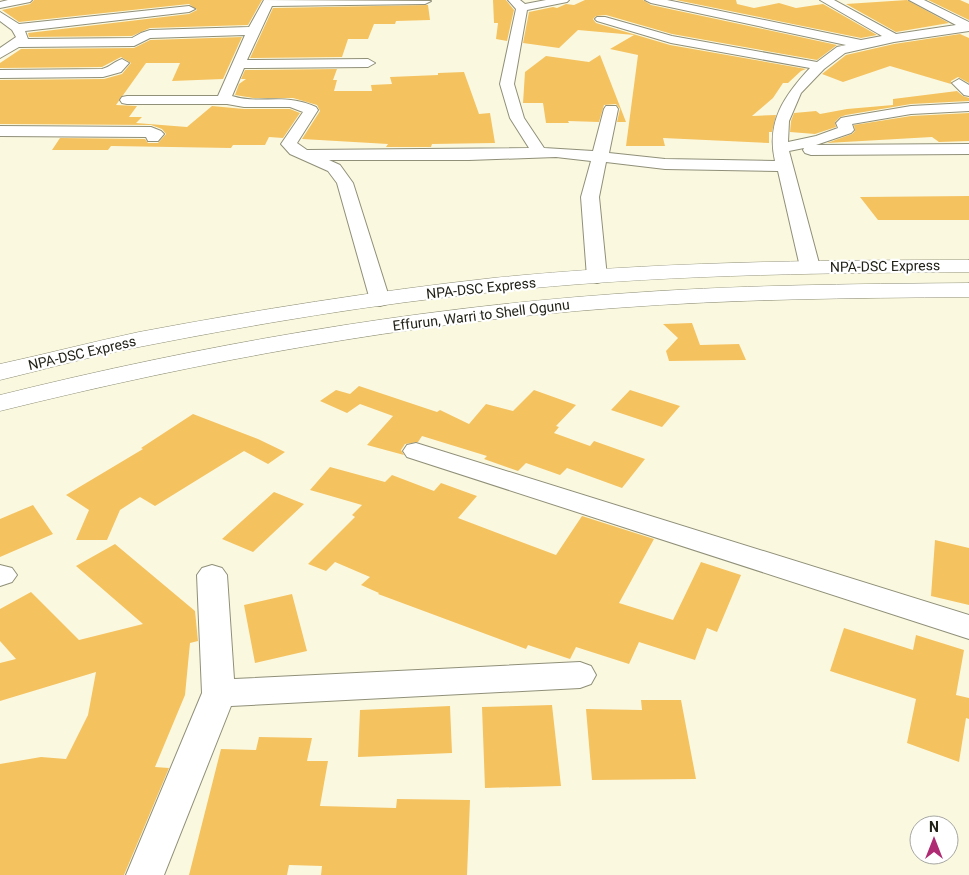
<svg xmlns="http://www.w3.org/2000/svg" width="969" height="875" viewBox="0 0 969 875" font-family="Roboto,sans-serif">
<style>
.building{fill:#f5c260}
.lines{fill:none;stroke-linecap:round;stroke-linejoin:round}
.minor-casing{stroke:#908f78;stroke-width:2}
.major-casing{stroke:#908f78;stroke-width:1}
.minor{fill:#fff;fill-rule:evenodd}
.major{fill:#fff;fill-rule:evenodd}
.labels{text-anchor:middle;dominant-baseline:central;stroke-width:4.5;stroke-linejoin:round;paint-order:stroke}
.street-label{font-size:14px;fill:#222219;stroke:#fff}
</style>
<rect width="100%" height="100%" fill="#faf9e0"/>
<path class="building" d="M34 0H262L248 25 150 28 132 36 29 37 28 33 189 14 197 10 189 4 19 22 2 10 30 4Z
M493 0H506L514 10 507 41 496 39 498 23H494Z
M585 0H643L651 5 837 45 817 60 672 34 606 15 596 16 593 19 596 23 670 45 806 69 801 71 788 83H783L773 98 752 116 776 115 772 132H769V143L663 138 665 146H626L638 55 610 49 634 35 578 30 559 48 523 43 529 12 553 7 557 8 566 4 574 5Z
M676 0H736L737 4 754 8 779 3 796 8 823 4 877 35 861 38Z
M907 0 949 23 896 32 846 4Z
M928 0H960L969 4V20Z
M428 5 430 20 396 21 395 24H374L368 39H348L342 57 250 58 273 8Z
M960 34 969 38V83L958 77 951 81V84L890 66 843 82 822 74 846 55 894 44Z
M242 37 223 79 172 81 180 63H146L116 105 137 106 129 117H142L136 123 187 127 212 106 244 109H290L300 113 283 138 269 137 265 145H233L231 148 111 146 108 150H52L60 138 145 139 148 143H158L166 134 162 129 151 125 0 124V80L104 79 122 74 131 63 121 57 102 67 0 68V63L21 49 134 48 150 40Z
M600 55 626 122H617L620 109 616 104 604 105 599 122 568 121 569 123H546L543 103H523L525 72 546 56 589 62Z
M337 69 333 80H337L334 91H372L371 85 392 84 390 77 438 75V73L464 72 479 114 490 113 495 143 432 144 431 147H386L388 144 302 139 320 111 317 105 293 98H253L235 95 239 84 246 79H241L245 70Z
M957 91 963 96 969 98V101L911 104 846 115 840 117 835 122 836 127 815 134 790 132 791 121 794 113 816 111 820 114 847 109 893 105V99Z
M969 113V141L939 142 932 137 827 143 852 134 855 131 854 125 911 116Z
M969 196V220H878L860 197Z
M692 323 700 345 739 344 746 360 669 361 666 351 678 338 663 324Z
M359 386 437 412 440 410 469 424 486 404 513 411 534 390 576 405 556 426 559 427 554 433 590 446 594 441 645 459 622 488 567 468 560 475 526 463 518 471 484 459 487 456 422 436 418 442 405 444 401 450 404 455 367 445 393 416 360 404 347 413 320 401 336 390 350 394Z
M630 390 680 406 662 427 611 410Z
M193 414 258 439 285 452 268 464 244 451 155 506 140 497 120 510 107 540H76L89 510 66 495 143 449 141 448Z
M330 467 385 482 392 475 434 491 441 483 477 496 458 518 556 555 582 516 654 539 619 603 673 620 701 562 741 575 717 632 707 628 695 660 639 642 629 664 576 647 570 659 528 645 526 649 378 594 379 593 361 585 370 577 335 562 326 571 308 564 355 517 352 515 362 505 310 490Z
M274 492 304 504 253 552 222 539Z
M33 505 53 534 0 557V519Z
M935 540 969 548V605L931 596Z
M115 544 195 611 198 641 190 643 185 695 155 767 169 768 124 875H0V764L41 757 66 759 88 715 96 672 0 701V663L16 659 0 641V609L31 592 79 640 143 624 76 566Z
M292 594 307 651 255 663 244 605Z
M844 628 913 650 916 635 964 650 956 695 969 698V719L966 718 959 762 907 743 916 699 830 671Z
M641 700H681L696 779 592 780 586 709 642 710Z
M552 705 561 786 485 788 482 707Z
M450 706 452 753 358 757 360 710Z
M259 737 312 738 307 761H328L320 806 396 808 397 799 470 800 467 875H321L322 866 289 865 287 875H189L221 749 256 750Z"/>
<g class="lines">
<g class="minor-casing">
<path id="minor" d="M8 0H32L30 2 0 8V2Z
M264 0 431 1 425 4 272 6 247 60 368 59 375 63 368 67 244 68 232 96C260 105 284 92 316 107L318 110 297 143 307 150 529 148 510 118 500 84 516 9 508 0H520L525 4 546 0H569L567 2 527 10 514 84 524 118 544 148 593 151 604 109 606 106H616L618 109 609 153 665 159 775 161C766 122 784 96 810 68L671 43 597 21 595 19 597 17H605L672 36 817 62 837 47 846 45 651 3 645 0H667L861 40 882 36 820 0H834L896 34 956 25 909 0H924L969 22V31L894 42 845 53 824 69 801 93 789 121 788 142 816 136 838 128 836 123 841 118 846 117 911 106 969 103V111L911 114 852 124 854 130 851 133 816 145 969 144V154L811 155 805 153 803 150 804 148 789 151 820 267 817 271 810 273 803 271 800 267 778 171 665 169 606 162 599 197 607 277 604 281 597 283 590 281 587 277 581 197 591 161 556 157 469 160H329L340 165 353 183 390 300 387 304 380 306 373 304 370 300 337 183 328 171 290 154 281 144 303 112 290 107H244L227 104H127L122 103 120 100 122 97 127 96H218L245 35 150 38 134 46 19 47 0 58V48L16 37 12 30 0 21V12L19 24 189 6 195 9 189 12 25 31 28 39 132 38 141 33 150 30 249 27Z
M122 59 129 63 121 72 103 77 0 78V70L102 69C110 67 115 61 122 59Z
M959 79 969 85V96L964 95 952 83Z
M0 126 151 127 161 131 164 134 158 141H148L146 137 0 136Z
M416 443 969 615V639L407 457 403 451 407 445Z
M0 565 12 568 17 575 12 582 0 586Z
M212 565 222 568 227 575 234 679 580 662 591 666 596 675 591 684 580 688 231 706 164 875H126L202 693 197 575 202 568Z"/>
</g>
<g class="major-casing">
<path id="major" d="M969 260V272C810 273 651 275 493 292 374 304 256 324 139 347 92 356 46 369 0 380V364C46 354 92 342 139 332 256 310 375 291 493 278 652 262 810 260 969 260Z
M969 283V297C851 298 733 299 615 308 408 323 202 361 0 411V395C201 345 408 309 615 294 733 285 851 284 969 283Z"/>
</g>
<use href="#minor" class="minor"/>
<use href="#major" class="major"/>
</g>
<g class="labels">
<g class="street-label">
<text transform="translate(885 266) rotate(-1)">NPA-DSC Express</text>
<text transform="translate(481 288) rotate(-6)">NPA-DSC Express</text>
<text transform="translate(481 315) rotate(-7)">Effurun, Warri to Shell Ogunu</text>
<text transform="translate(82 353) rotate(-13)">NPA-DSC Express</text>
</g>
</g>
<g transform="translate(934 840)"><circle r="24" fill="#ffffff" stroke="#a7a7a3"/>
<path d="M0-4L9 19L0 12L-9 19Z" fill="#af2b73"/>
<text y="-8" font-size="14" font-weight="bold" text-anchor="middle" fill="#222219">N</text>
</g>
</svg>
